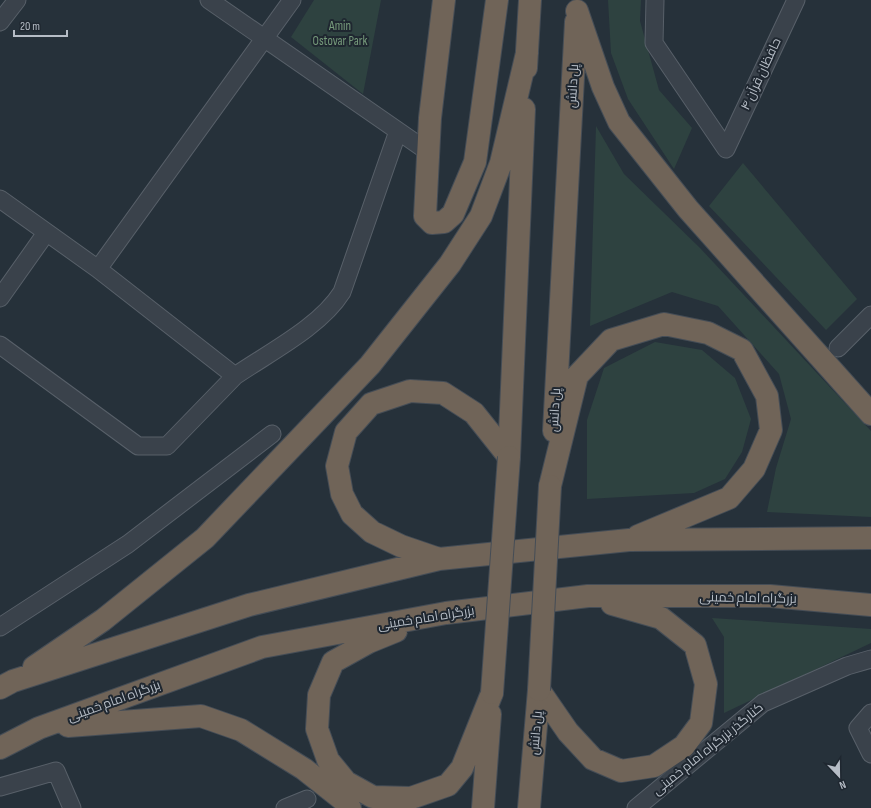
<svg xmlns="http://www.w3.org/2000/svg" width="871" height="808" viewBox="0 0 871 808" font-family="'Sofia Sans Condensed',Cairo,sans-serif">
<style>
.green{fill:#2e4240}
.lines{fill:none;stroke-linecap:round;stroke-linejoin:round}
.minor-casing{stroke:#586069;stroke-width:19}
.highway-casing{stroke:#454d56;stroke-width:24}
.minor{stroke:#3a424b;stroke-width:17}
.highway{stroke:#706458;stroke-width:22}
.highway-bridge-casing{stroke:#454d56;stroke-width:24;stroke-linecap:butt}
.highway-bridge{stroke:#706458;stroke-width:22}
.labels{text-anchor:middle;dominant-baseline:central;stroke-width:4;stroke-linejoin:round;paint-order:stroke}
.park-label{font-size:13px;fill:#769a7b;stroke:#1f2730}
.street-label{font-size:13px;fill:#b6bdc6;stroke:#1f2730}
</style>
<rect width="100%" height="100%" fill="#26313a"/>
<path class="green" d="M314 0H381L363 94 291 37Z
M608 0H641L640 21 659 90 692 128 674 169 628 99 611 53Z
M596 126 624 174 700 248 871 431V517L767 512 776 468 791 419 779 374 718 306 672 292 590 326Z
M743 163 857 299 826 330 709 206Z
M655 342 702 350 735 378 751 419 742 452 725 479 694 493 587 499V420L604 368Z
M712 618 871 629V643L724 713V637Z"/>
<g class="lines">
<g class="minor-casing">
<path id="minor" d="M209 0 427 151
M655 0 654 43 726 149
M0 22 17 0
M726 149 796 0
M0 199 98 269 235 376 167 446H138L0 345
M98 269 292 0
M0 298 46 233
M838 348 871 315
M235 376C270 352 320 327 342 292L398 131
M0 627 128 544 272 434
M871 713 858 728 871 754
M0 787 56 771 72 808
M285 808 307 799
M636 808 763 703 847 666 871 659"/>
</g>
<g class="highway-casing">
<path id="highway" d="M444 0 430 118 425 216 432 223 444 222 453 214 475 162 497 0
M577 11 603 87 619 122 688 209 871 414
M526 68 530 0
M554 431 576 22
M509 457 524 109
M550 486 577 376 611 340 664 324 708 333 742 350 767 396 771 430 754 469 729 498 638 536
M439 559 401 546 372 532 352 514 342 494 337 466 346 432 371 404 410 391 443 393 474 413 509 457
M396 631 369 642 333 662 319 695 317 729 328 760 346 782 373 797 411 798 448 785 462 768 492 693
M34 667 103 620 205 538 370 365 450 264 481 216 501 163 527 53
M0 688 13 681 249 605 439 559 629 540 871 538
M539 690 568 732 593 759 621 771 654 766 684 746 701 723 706 684 695 645 661 618 612 604
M68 726 201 716 241 730 304 769 342 799 350 808
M0 748 39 728 262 647 446 613 588 596H770L871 605
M483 808 490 714
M529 808 539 690"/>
</g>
<use href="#minor" class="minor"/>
<use href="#highway" class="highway"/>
<g class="highway-bridge-casing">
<path id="highway-bridge" d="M539 690 550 486
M492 693 509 457"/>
</g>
<use href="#highway-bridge" class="highway-bridge"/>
</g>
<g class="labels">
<g class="park-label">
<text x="340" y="26">Amin<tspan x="340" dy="15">Ostovar Park</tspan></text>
</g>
<g class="street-label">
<text transform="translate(761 74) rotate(-65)">حافظان قرآن ۴</text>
<text transform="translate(573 86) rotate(-87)">پل دانش</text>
<text transform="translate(555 410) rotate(-87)">پل دانش</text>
<text transform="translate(748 598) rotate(1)">بزرگراه امام خمینی</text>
<text transform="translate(426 618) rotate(-9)">بزرگراه امام خمینی</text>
<text transform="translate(114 701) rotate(-20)">بزرگراه امام خمینی</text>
<text transform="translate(536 733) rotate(-85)">پل دانش</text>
<text transform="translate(708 749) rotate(-39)">کنارگذر بزرگراه امام خمینی</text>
</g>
</g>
<g transform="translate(839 776) rotate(158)" stroke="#1f2730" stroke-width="3" paint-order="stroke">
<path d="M0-3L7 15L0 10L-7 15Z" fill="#b6bdc6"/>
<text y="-6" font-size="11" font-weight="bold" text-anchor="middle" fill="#b6bdc6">N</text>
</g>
<path d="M14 30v6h53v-6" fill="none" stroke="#b6bdc6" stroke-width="2"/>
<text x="20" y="30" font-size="12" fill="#b6bdc6" stroke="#1f2730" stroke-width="3" paint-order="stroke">20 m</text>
</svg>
